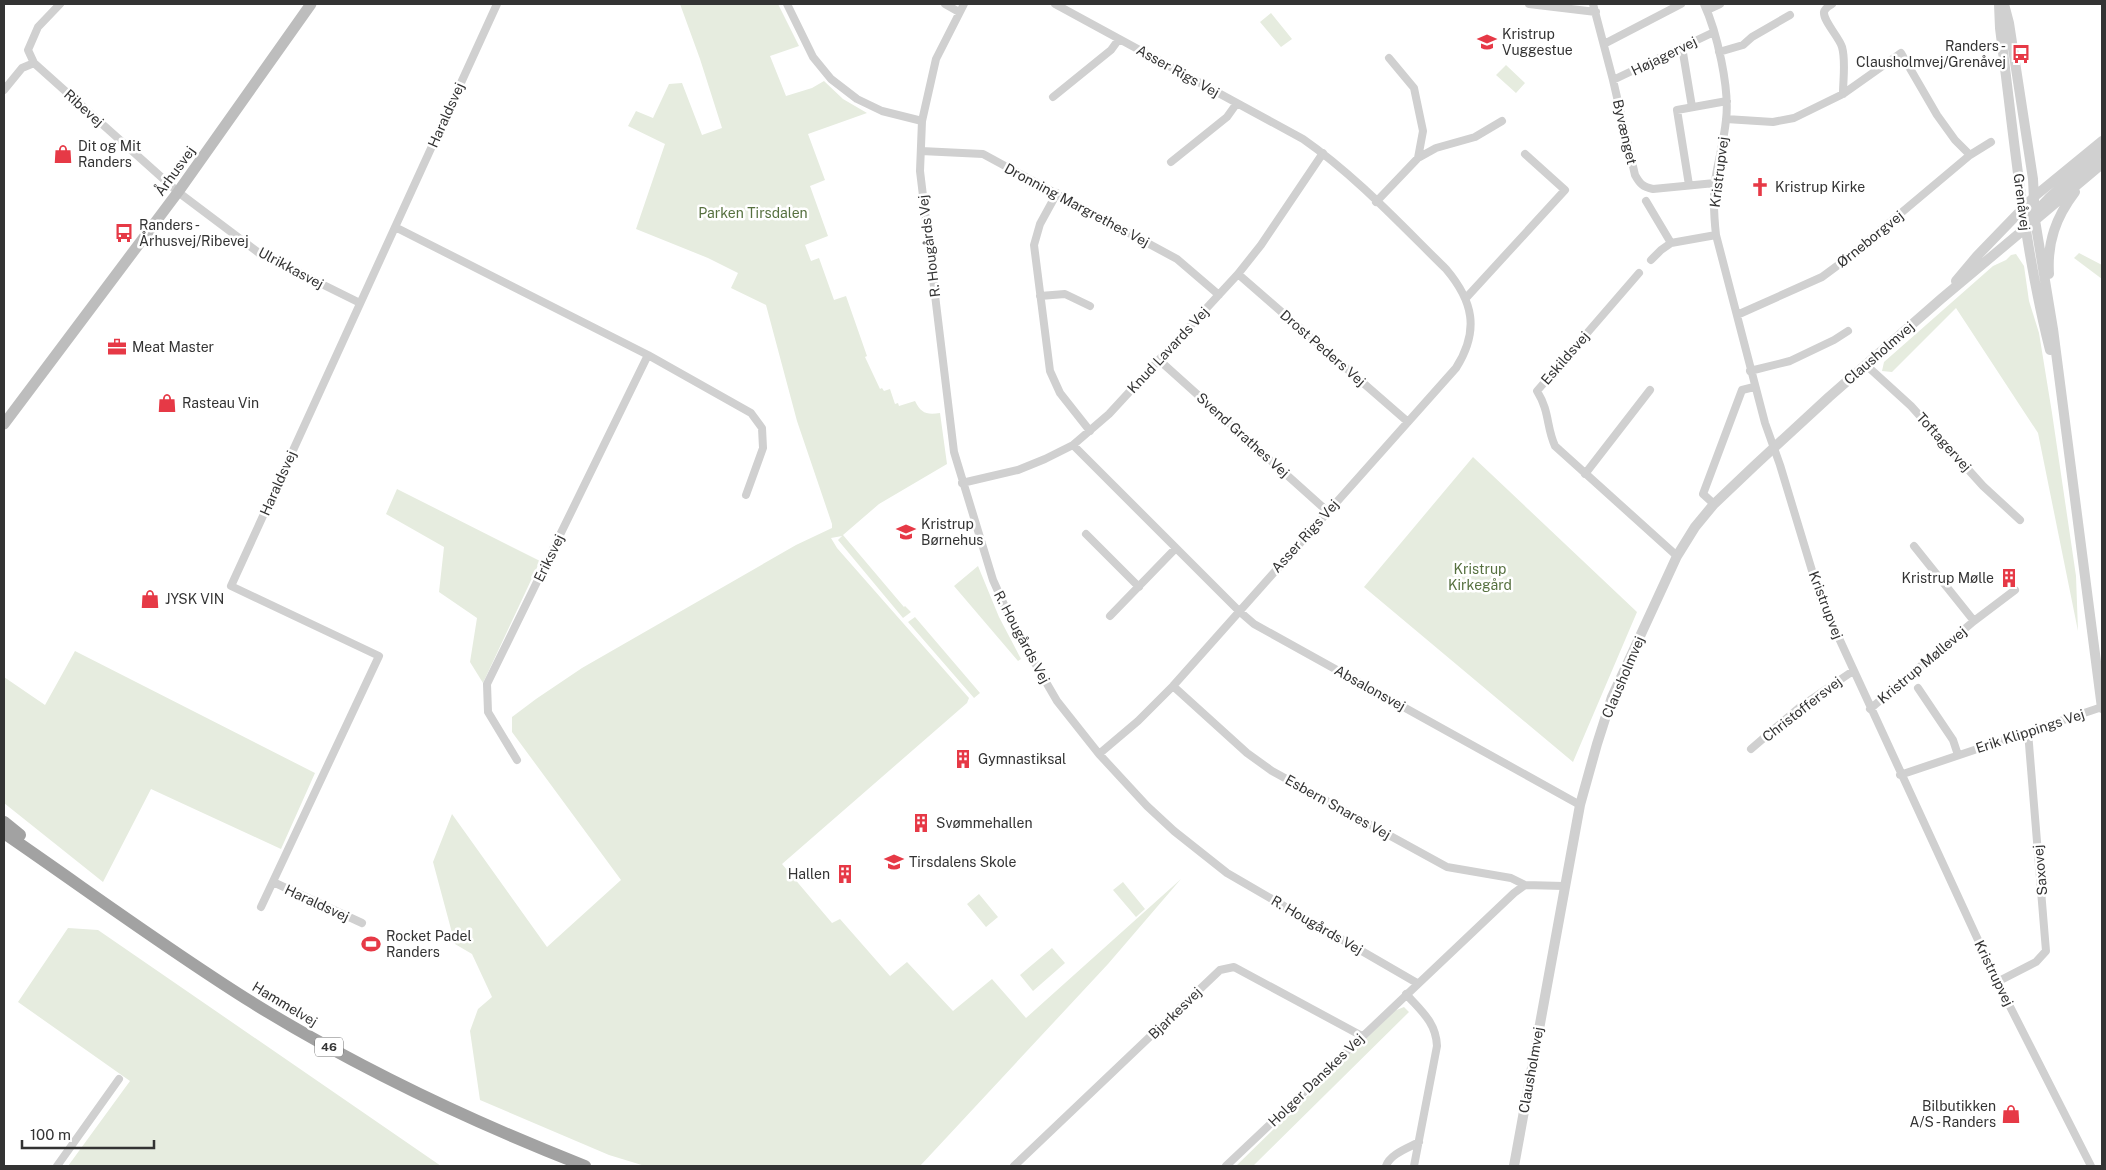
<svg xmlns="http://www.w3.org/2000/svg" width="2106" height="1170" viewBox="0 0 2106 1170" font-family="'Public Sans',sans-serif">
<style>
.green{fill:#e6ecdf}
.lines{fill:none;stroke-linecap:round;stroke-linejoin:round}
.minor{stroke:#d0d0d0;stroke-width:8}
.tertiary{stroke:#d0d0d0;stroke-width:10}
.secondary{stroke:#bdbdbd;stroke-width:11}
.trunk{stroke:#a2a2a2;stroke-width:12}
.labels{text-anchor:middle;dominant-baseline:central;stroke-width:5;stroke-linejoin:round;paint-order:stroke}
.shield{fill:#fff;stroke:#707070;stroke-width:1}
.shield-label{font-size:12px;font-weight:bold;fill:#333}
.poi-label{font-size:14px;fill:#333;stroke:#fff;text-anchor:start}
.street-label{font-size:14px;fill:#333;stroke:#fff}
.park-label{font-size:14px;fill:#56703f;stroke:#fff}
</style>
<rect width="100%" height="100%" fill="#fff"/>
<path class="green" d="M680 4H778L799 46 770 56 786 96 812 88 824 81 843 99 867 113 808 134 825 180 810 186 828 236 805 245 811 261 819 258 834 300 846 296 867 356 865 357 880 389 882 388 884 391 890 389 895 404 898 403 899 406 915 401C921 413 926 415 940 413L947 464 879 504 843 535 904 607 905 606 911 612 903 618 838 540 842 536 831 538 837 548 969 698 967 703 782 864 832 923 840 919 890 976 907 962 953 1011 992 979 1026 1018 1181 879 1108 964 920 1166H645L609 1155 480 1100 470 1031 478 1009 492 997 472 954 455 944 433 862 452 814 547 947 621 880 512 732V717L536 699 582 668 796 545 832 528V524L797 421 766 305 731 288 738 273 708 258 636 229 665 144 628 126 636 111 653 118 669 84 682 83 702 135 722 128 700 59Z
M1271 13 1292 39 1281 47 1260 22Z
M1506 65 1525 83 1516 93 1496 75Z
M2079 253 2102 265V279L2074 258Z
M2016 254 2024 266 2029 301 2039 333 2052 413 2076 576 2078 631 2038 433 1956 308 1892 372 1882 371 1884 362 1993 266 2006 260 2011 255Z
M1473 457 1637 612 1573 762 1364 587Z
M397 489 540 561 483 683 470 662 477 618 439 592 444 547 386 514Z
M978 566 999 617 1021 659 1018 661 954 586Z
M915 617 980 693 974 698 908 622Z
M75 651 315 773 281 849 151 789 103 882 4 803V677L45 705Z
M1123 882 1145 909 1136 917 1113 890Z
M979 894 998 917 986 927 967 904Z
M68 928 98 930 441 1166H68L130 1081 18 1002Z
M1052 948 1065 963 1033 991 1020 975Z
M1404 1007 1409 1012 1253 1166H1236L1394 1011Z"/>
<g class="lines">
<path class="minor" d="M787 4 813 57 831 79 857 99 882 111 922 121
M945 4 959 12
M964 4 936 59 922 121 920 171 954 452 993 580 1014 627 1057 701 1099 754 1147 806 1174 831 1227 873 1417 983
M1055 4 1303 139C1356 176 1400 224 1446 269 1473 301 1480 330 1456 368L1173 686 1138 721 1099 754
M1529 4 1596 12
M1593 4 1613 80 1635 175C1640 184 1643 187 1653 189L1715 183
M1704 4C1717 32 1730 89 1726 120 1724 141 1718 161 1715 181 1713 199 1714 217 1716 235L1765 423 1780 465 1820 597 1996 979 2091 1166
M1832 4C1829 6 1825 8 1824 12 1823 21 1839 37 1842 47 1846 61 1843 79 1843 94
M1707 10 1720 4
M1604 44 1681 4
M1682 47 1692 107
M1719 52 1743 45 1752 37 1790 15
M34 63 28 50 38 27 60 4
M1613 80 1714 32
M4 90 22 68 34 63 178 192 259 253 360 303
M1053 97 1111 50 1119 39
M1726 119 1773 122 1794 118 1843 94 1901 53 1937 115 1955 140 1970 155
M921 151 983 154 1177 259 1219 295
M1418 158 1436 148 1475 137 1502 121
M1171 162 1227 117 1237 103
M1689 185 1677 110 1727 101
M1057 193 1040 224 1034 245 1050 371 1060 393 1090 431
M1646 201 1671 243 1716 235
M1376 202 1418 158 1423 131 1414 88 1389 58
M395 227 648 355 751 413 762 428 763 448 746 495
M1651 260 1661 250 1671 243
M1639 273 1537 391C1550 412 1546 426 1555 446L1677 556
M1238 274 1408 422
M1040 296 1065 294 1090 306
M1466 298 1565 190 1525 154
M1737 315 1822 277 1845 260 1970 155 1991 142
M1159 360 1327 511
M1866 365 1911 406 1983 486 2020 520
M1750 371 1790 361 1834 340 1848 331
M1073 445 1239 611 1254 624 1580 805
M1585 474 1650 390
M962 483 1018 470 1045 459 1073 445 1109 414 1238 274 1261 245 1323 153
M1714 504 1703 494 1742 390 1754 387
M1086 534 1139 587
M1914 546 1974 621
M1110 616 1176 548
M1173 686 1247 753 1272 771 1447 867 1511 878 1525 885
M1918 688 1953 740 1958 755
M1870 709 1974 621 2015 590
M1751 749 1800 707 1853 671
M517 760 488 712 487 684 648 355
M1900 775 2102 707
M273 882 362 923
M261 907 379 656 231 586 497 4
M1997 982 2036 962 2046 951 2028 732
M1406 994C1421 1011 1436 1022 1437 1046L1414 1166
M57 1166 119 1079
M1014 1166 1220 970 1234 967 1362 1036
M1226 1166 1514 893 1525 885 1564 886
M1386 1166C1390 1154 1408 1148 1419 1142"/>
<path class="tertiary" d="M1999 4 2000 28C2014 136 2023 244 2050 350
M2004 4 2009 23 2033 179 2035 220 2053 329 2102 708
M2033 215 2050 197 2102 151
M2049 274C2047 242 2056 217 2075 192
M1956 281 1977 256 2035 196 2102 141
M1514 1166 1580 805 1597 744 1612 697 1677 556 1695 527 1714 504 1754 466 1829 397 1941 299 2102 164"/>
<path class="secondary" d="M4 424 178 192 311 4"/>
<path class="trunk" d="M4 822 20 835
M4 833C87 890 168 950 253 1003 358 1068 470 1121 585 1166"/>
</g>
<defs>
<g id="school-bare" transform="scale(1.5)"><path d="M0-5L7-2L0 1L-7-2ZM-4 1L0 2.5L4 1V4Q0 6-4 4Z" fill="#e63946" stroke="#fff" stroke-width="2.5" paint-order="stroke"/></g>
<g id="bus-bare" transform="scale(1.5)"><path d="M-5-6H5V4H4V6H2V4H-2V6H-4V4H-5ZM-3.5-4V0h7V-4ZM-3.5 1.2v1.5H-2V1.2ZM2 1.2v1.5H3.5V1.2Z" fill="#e63946" stroke="#fff" stroke-width="2.5" paint-order="stroke"/></g>
<g id="shop-bare" transform="scale(1.5)"><path d="M-5-2.5h2.3a2.7 3.5 0 0 1 5.4 0H5L5.5 6h-11ZM-1.5-2.5h3a1.5 2.3 0 0 0-3 0Z" fill="#e63946" stroke="#fff" stroke-width="2.5" paint-order="stroke"/></g>
<g id="church-bare" transform="scale(1.5)"><path d="M-1.2-6h2.4v3.5h3.3v2.4h-3.3V6h-2.4V-.1h-3.3v-2.4h3.3Z" fill="#e63946" stroke="#fff" stroke-width="2.5" paint-order="stroke"/></g>
<g id="office-bare" transform="scale(1.5)"><path d="M-6-3h4V-5.5h4V-3h4V5H-6ZM-1-4.5V-3h2v-1.5ZM-6 0V1H6V0Z" fill="#e63946" stroke="#fff" stroke-width="2.5" paint-order="stroke"/></g>
<g id="building-bare" transform="scale(1.5)"><path d="M-4-6H4V6H1V3H-1V6H-4ZM-2.5-4.3h1.7v1.8h-1.7ZM.8-4.3h1.7v1.8H.8ZM-2.5-1h1.7V.8h-1.7ZM.8-1h1.7V.8H.8Z" fill="#e63946" stroke="#fff" stroke-width="2.5" paint-order="stroke"/></g>
<g id="stadium-bare" transform="scale(1.5)"><path d="M0-5a6.5 5 0 1 0 0 10a6.5 5 0 1 0 0-10ZM-3.5-1.8h7v3.6h-7Z" fill="#e63946" stroke="#fff" stroke-width="2.5" paint-order="stroke"/></g>
</defs>
<g fill-rule="evenodd">
<use href="#school-bare" x="1487" y="42"/>
<use href="#bus-bare" x="2021" y="54"/>
<use href="#shop-bare" x="63" y="154"/>
<use href="#church-bare" x="1760" y="187"/>
<use href="#bus-bare" x="124" y="233"/>
<use href="#office-bare" x="117" y="347"/>
<use href="#shop-bare" x="167" y="403"/>
<use href="#school-bare" x="906" y="532"/>
<use href="#building-bare" x="2009" y="578"/>
<use href="#shop-bare" x="150" y="599"/>
<use href="#building-bare" x="963" y="759"/>
<use href="#building-bare" x="921" y="823"/>
<use href="#school-bare" x="894" y="862"/>
<use href="#building-bare" x="845" y="874"/>
<use href="#stadium-bare" x="371" y="944"/>
<use href="#shop-bare" x="2011" y="1114"/>
</g>
<g class="labels">
<rect class="shield" x="315" y="1037.5" width="28" height="19" rx="4"/>
<g class="shield-label">
<text x="329" y="1047">46</text>
</g>
<g class="poi-label">
<text x="1502" y="34">Kristrup<tspan x="1502" dy="16">Vuggestue</tspan></text>
<text x="2006" y="46" text-anchor="end">Randers -<tspan x="2006" dy="16">Clausholmvej/Grenåvej</tspan></text>
<text x="78" y="146">Dit og Mit<tspan x="78" dy="16">Randers</tspan></text>
<text x="1775" y="187">Kristrup Kirke</text>
<text x="139" y="225">Randers -<tspan x="139" dy="16">Århusvej/Ribevej</tspan></text>
<text x="132" y="347">Meat Master</text>
<text x="182" y="403">Rasteau Vin</text>
<text x="921" y="524">Kristrup<tspan x="921" dy="16">Børnehus</tspan></text>
<text x="1994" y="578" text-anchor="end">Kristrup Mølle</text>
<text x="165" y="599">JYSK VIN</text>
<text x="978" y="759">Gymnastiksal</text>
<text x="936" y="823">Svømmehallen</text>
<text x="909" y="862">Tirsdalens Skole</text>
<text x="830" y="874" text-anchor="end">Hallen</text>
<text x="386" y="936">Rocket Padel<tspan x="386" dy="16">Randers</tspan></text>
<text x="1996" y="1106" text-anchor="end">Bilbutikken<tspan x="1996" dy="16">A/S - Randers</tspan></text>
</g>
<g class="street-label">
<text transform="translate(1664 56) rotate(-26)">Højagervej</text>
<text transform="translate(1178 71) rotate(29)">Asser Rigs Vej</text>
<text transform="translate(84 108) rotate(42)">Ribevej</text>
<text transform="translate(446 115) rotate(-66)">Haraldsvej</text>
<text transform="translate(1625 132) rotate(77)">Byvænget</text>
<text transform="translate(175 171) rotate(-54)">Århusvej</text>
<text transform="translate(1719 172) rotate(-83)">Kristrupvej</text>
<text transform="translate(2022 202) rotate(83)">Grenåvej</text>
<text transform="translate(1077 205) rotate(28)">Dronning Margrethes Vej</text>
<text transform="translate(1870 239) rotate(-39)">Ørneborgvej</text>
<text transform="translate(929 246) rotate(-97)">R. Hougårds Vej</text>
<text transform="translate(291 268) rotate(28)">Ulrikkasvej</text>
<text transform="translate(1323 348) rotate(41)">Drost Peders Vej</text>
<text transform="translate(1168 350) rotate(-47)">Knud Lavards Vej</text>
<text transform="translate(1879 353) rotate(-41)">Clausholmvej</text>
<text transform="translate(1565 358) rotate(-49)">Eskildsvej</text>
<text transform="translate(1243 435) rotate(42)">Svend Grathes Vej</text>
<text transform="translate(1944 442) rotate(48)">Toftagervej</text>
<text transform="translate(278 483) rotate(-66)">Haraldsvej</text>
<text transform="translate(1305 536) rotate(-48)">Asser Rigs Vej</text>
<text transform="translate(549 558) rotate(-64)">Eriksvej</text>
<text transform="translate(1826 605) rotate(69)">Kristrupvej</text>
<text transform="translate(1022 637) rotate(62)">R. Hougårds Vej</text>
<text transform="translate(1922 665) rotate(-40)">Kristrup Møllevej</text>
<text transform="translate(1623 677) rotate(-67)">Clausholmvej</text>
<text transform="translate(1370 688) rotate(29)">Absalonsvej</text>
<text transform="translate(1802 709) rotate(-38)">Christoffersvej</text>
<text transform="translate(2030 731) rotate(-18)">Erik Klippings Vej</text>
<text transform="translate(1338 807) rotate(29)">Esbern Snares Vej</text>
<text transform="translate(2040 870) rotate(-95)">Saxovej</text>
<text transform="translate(317 903) rotate(25)">Haraldsvej</text>
<text transform="translate(1317 925) rotate(30)">R. Hougårds Vej</text>
<text transform="translate(1994 973) rotate(64)">Kristrupvej</text>
<text transform="translate(285 1004) rotate(31)">Hammelvej</text>
<text transform="translate(1175 1013) rotate(-44)">Bjarkesvej</text>
<text transform="translate(1531 1070) rotate(-80)">Clausholmvej</text>
<text transform="translate(1316 1080) rotate(-44)">Holger Danskes Vej</text>
</g>
<g class="park-label">
<text x="753" y="213">Parken Tirsdalen</text>
<text x="1480" y="569">Kristrup<tspan x="1480" dy="16">Kirkegård</tspan></text>
</g>
</g>
<rect width="2106" height="1170" fill="none" stroke="#333333" stroke-width="10"/>
<path d="M22 1140v8h132v-8" fill="none" stroke="#333333" stroke-width="2.5"/>
<text x="30" y="1140" font-size="15" fill="#333333" stroke="#ffffff" stroke-width="4" paint-order="stroke">100 m</text>
</svg>
